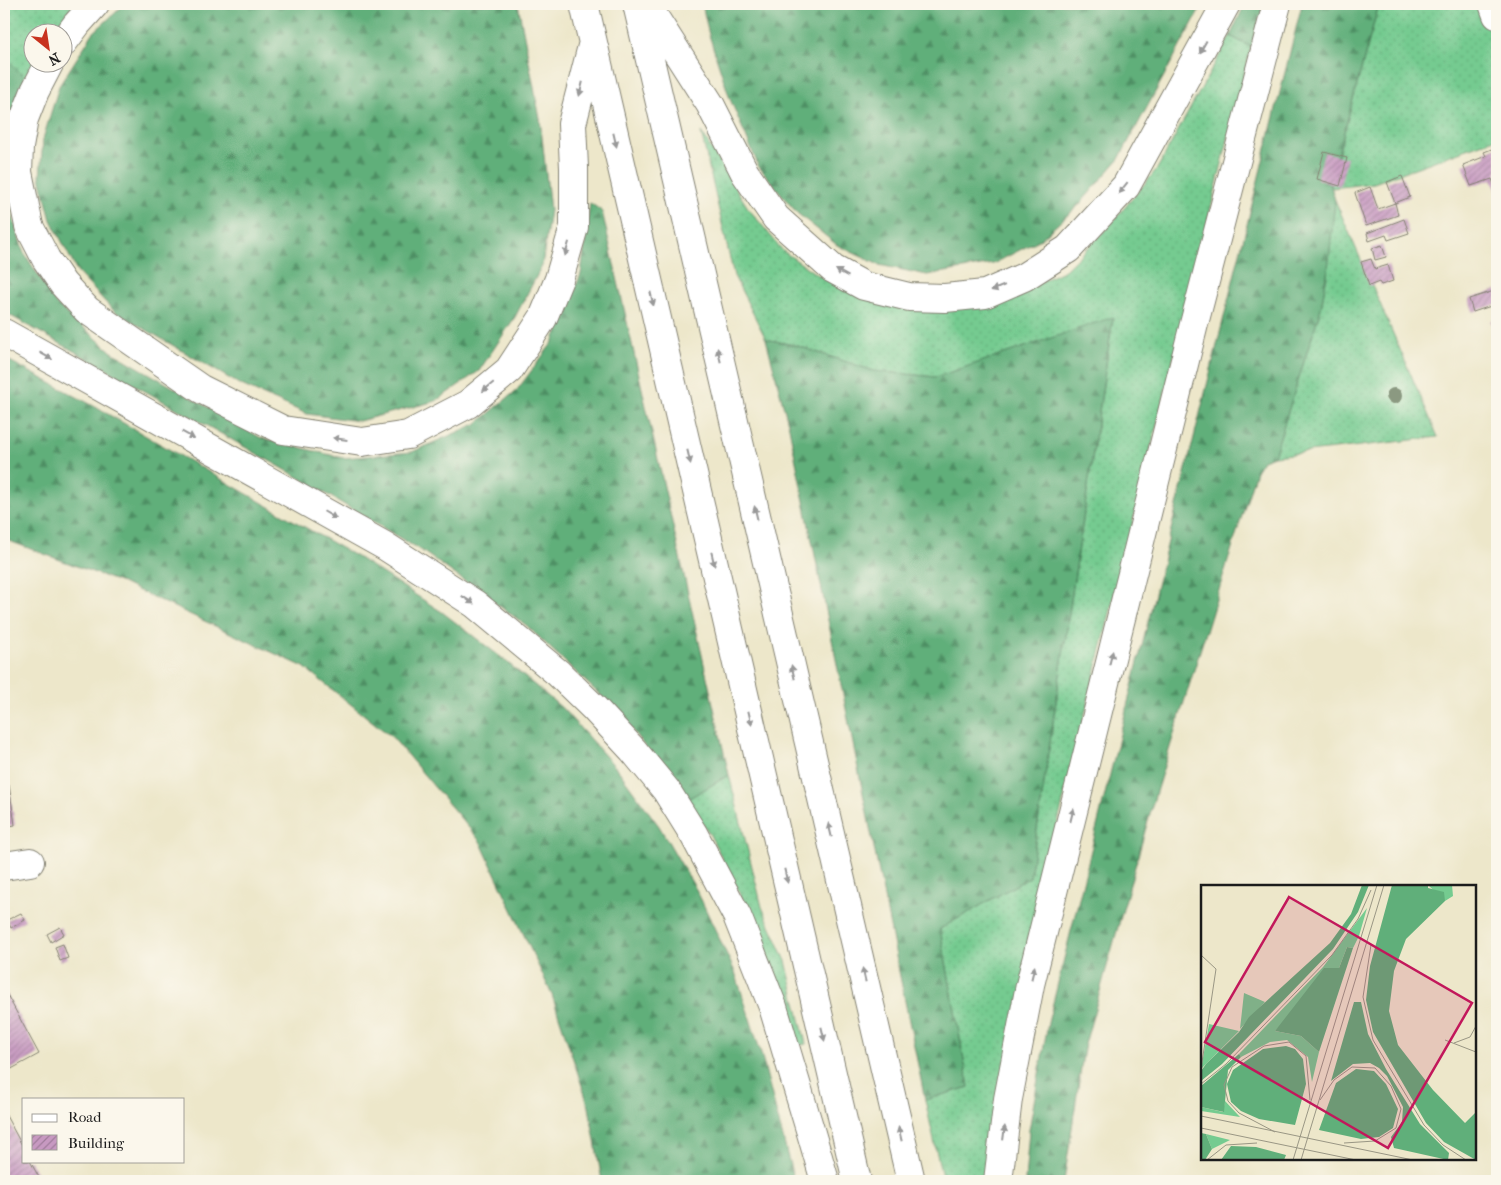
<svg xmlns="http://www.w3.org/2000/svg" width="1501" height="1185" viewBox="0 0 1501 1185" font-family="'IM FELL French Canon',serif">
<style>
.grass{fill:url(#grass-dots);stroke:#487456}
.forest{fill:url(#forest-firs);stroke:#3e664b}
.building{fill:url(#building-hatch)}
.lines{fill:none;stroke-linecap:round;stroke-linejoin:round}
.minor-casing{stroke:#848273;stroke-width:30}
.motorway-casing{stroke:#848273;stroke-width:30}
.minor{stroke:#fff;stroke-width:28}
.motorway{stroke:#fff;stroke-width:28}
.tree{fill:#8b9981}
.oneway{fill:#999}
.inset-road{fill:none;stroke:#999684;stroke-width:1}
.view{fill:#c2185b;fill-opacity:0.15;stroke:#c2185b;stroke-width:2.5}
.inset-edge{fill:none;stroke:#1c1c1c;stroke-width:2.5}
</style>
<defs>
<pattern id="grass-dots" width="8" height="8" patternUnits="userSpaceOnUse" patternTransform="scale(1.25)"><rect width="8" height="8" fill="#75cb90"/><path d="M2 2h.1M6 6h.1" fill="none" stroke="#65ae7c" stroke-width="1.8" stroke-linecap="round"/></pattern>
<pattern id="forest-firs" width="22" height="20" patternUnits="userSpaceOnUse" patternTransform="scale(1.25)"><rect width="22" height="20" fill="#60af7a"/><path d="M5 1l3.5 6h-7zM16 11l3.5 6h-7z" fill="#4e8e63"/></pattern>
<pattern id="building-hatch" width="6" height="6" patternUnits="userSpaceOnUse" patternTransform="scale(1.25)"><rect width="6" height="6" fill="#c799c1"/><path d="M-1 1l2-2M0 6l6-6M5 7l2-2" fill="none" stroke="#a17c9c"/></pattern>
</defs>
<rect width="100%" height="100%" fill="#fbf7ec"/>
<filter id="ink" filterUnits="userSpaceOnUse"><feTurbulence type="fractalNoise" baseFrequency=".02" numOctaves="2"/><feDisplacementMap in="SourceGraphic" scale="10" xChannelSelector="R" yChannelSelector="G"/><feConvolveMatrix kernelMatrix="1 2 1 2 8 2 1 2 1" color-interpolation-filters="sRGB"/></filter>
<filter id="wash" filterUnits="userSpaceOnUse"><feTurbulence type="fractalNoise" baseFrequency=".0096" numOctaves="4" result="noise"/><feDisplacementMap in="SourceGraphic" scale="20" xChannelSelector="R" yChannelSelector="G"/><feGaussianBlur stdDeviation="1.12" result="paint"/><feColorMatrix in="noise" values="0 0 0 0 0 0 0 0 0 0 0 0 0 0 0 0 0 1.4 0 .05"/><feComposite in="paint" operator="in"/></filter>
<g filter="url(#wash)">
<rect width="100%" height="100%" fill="#ede7ca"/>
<path class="grass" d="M4 4H75L51 32H32V62L34 63 25 77 4 56Z
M1379 4H1493L1497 15V138L1374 183 1332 188 1330 184Z
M1230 36 1251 47 1044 878 986 1181H943L925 1100 969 1087 940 929 1030 877 1113 318 936 377 874 371 798 346 766 339 734 276 701 132 748 208 783 251 816 274 856 294 1002 300 1065 270 1105 231 1157 169Z
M1335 200 1438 437 1274 456 1321 308 1328 269Z
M729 775 762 907 786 961 806 1044 798 1046 780 991 753 919 709 833 686 800Z"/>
<path class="forest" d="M125 4H518L540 119 550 210 542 266 515 317 479 371 436 401 359 421 307 414 239 384 114 311 78 273 51 220 40 177 43 139 59 86 93 33Z
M702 4H1203L1119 159 1079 205 1041 239 993 264 927 275 879 265 837 245 797 213 759 167 730 99 709 35Z
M1245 4H1264L1251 47 1230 36Z
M1302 4H1379L1330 183 1335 200 1328 269 1321 308 1274 456 1263 460 1256 471 1156 792 1084 1048 1064 1181H1025L1029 1130 1048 1023Z
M4 56 25 77 5 143 9 204 23 251 56 304 112 352 261 438 343 458 412 452 476 424 517 390 553 342 581 274 590 203 602 211 729 775 686 800 618 712 526 625 425 553 293 474 4 312Z
M1113 317 1030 877 940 929 969 1087 925 1100 789 427 766 339 798 346 874 371 936 377Z
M4 358 92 405 357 557 442 612 502 658 562 708 618 770 659 826 697 891 735 972 761 1053 794 1181H602L589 1107 552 995 480 841 393 738 304 667 122 583 4 539Z"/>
<g id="blocks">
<path class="building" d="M1497 147V192L1492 179 1471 186 1463 165 1486 156 1484 152Z
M1324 152 1347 158 1340 186 1317 179Z
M1402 176 1410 197 1395 203 1387 182Z
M1370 187 1378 209 1395 203 1398 215 1366 226 1355 193Z
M1404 219 1409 233 1388 240 1386 235 1369 241 1367 233Z
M1382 245 1386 257 1375 260 1372 248Z
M1371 259 1375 269 1388 265 1393 281 1381 285 1379 282 1369 286 1361 262Z
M1497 290V304L1473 312 1469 299Z
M1497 319V339L1491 321Z
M9 785 15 825 4 827V786Z
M21 913 25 920 11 928 7 920Z
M60 927 64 934 51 942 47 934Z
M63 944 68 958 60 961 55 947Z
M4 989 39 1054 4 1073Z
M4 1112 24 1149V1161H30L41 1181H4Z"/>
</g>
</g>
<g filter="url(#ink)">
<use href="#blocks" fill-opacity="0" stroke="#848273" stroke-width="1"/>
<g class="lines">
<g class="minor-casing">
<path id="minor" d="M1493 4 1497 15
M4 866 30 862"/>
</g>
<g class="motorway-casing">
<path id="motorway" d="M584 4 857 1181
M637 4 911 1181
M646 4 710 104 745 173 776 218 833 269 864 286 909 297 945 298 985 294 1024 277 1068 249 1126 186 1226 4
M62 44 77 24 95 4
M50 62 35 91 24 119 19 147 18 172 29 226 46 259 63 284 87 310 201 389 283 430 362 442 408 435 468 404 509 370 543 318 559 279 574 227V168L572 124 592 46
M4 333 385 546 475 604 558 673 594 708 633 750 666 790 694 835 737 916 773 1007 811 1133 825 1181
M998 1181 1008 1099 1030 985 1194 324 1277 4"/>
</g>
<use href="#minor" class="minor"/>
<use href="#motorway" class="motorway"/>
</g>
<circle class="tree" cx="1394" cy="396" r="8"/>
<defs><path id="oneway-solid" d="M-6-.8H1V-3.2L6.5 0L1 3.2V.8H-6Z" transform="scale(1.25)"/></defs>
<g class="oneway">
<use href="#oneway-solid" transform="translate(1203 47) rotate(119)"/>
<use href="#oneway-solid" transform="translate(581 89) rotate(104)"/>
<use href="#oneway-solid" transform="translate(615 140) rotate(77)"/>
<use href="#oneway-solid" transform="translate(1123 188) rotate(128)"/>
<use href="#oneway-solid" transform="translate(567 249) rotate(106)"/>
<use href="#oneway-solid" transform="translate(842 273) rotate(-151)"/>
<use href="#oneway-solid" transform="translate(998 288) rotate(158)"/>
<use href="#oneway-solid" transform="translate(652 299) rotate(77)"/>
<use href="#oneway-solid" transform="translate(719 355) rotate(-103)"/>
<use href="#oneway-solid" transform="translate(46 356) rotate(29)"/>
<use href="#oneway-solid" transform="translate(488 387) rotate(140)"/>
<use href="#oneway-solid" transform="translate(188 435) rotate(29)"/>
<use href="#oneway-solid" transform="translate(340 439) rotate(-172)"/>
<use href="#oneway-solid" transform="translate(689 457) rotate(77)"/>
<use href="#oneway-solid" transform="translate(756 513) rotate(-103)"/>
<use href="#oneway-solid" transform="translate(330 515) rotate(30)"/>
<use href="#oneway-solid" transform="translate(713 559) rotate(77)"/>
<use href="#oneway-solid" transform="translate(468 600) rotate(33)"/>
<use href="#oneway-solid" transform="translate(1111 658) rotate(-76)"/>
<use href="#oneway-solid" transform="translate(793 672) rotate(-103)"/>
<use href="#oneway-solid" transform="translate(750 718) rotate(77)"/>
<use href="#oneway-solid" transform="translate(1072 815) rotate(-76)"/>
<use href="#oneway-solid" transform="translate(830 830) rotate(-103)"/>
<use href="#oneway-solid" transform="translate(786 876) rotate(77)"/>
<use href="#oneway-solid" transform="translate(1033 973) rotate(-76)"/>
<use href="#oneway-solid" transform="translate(864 975) rotate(-103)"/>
<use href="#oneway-solid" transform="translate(823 1034) rotate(77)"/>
<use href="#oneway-solid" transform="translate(1004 1133) rotate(-83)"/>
<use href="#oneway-solid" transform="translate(900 1134) rotate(-103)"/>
</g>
</g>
<g transform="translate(1201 885)">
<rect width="275" height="275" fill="#ede7ca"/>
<path d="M227 0H251L252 11 244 16ZM166 23 158 51 152 63 146 62 138 83 74 146 100 151 118 167 111 197 107 172 86 155 69 157 40 172 38 169 122 82ZM43 108 64 117 39 144ZM8 139 38 146 0 184ZM24 216 39 232 0 226V222L22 227ZM5 249 29 255 11 264Z" fill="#75cb90"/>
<path d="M161 0H168L157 27 132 64 21 179 0 196V186L5 179 38 147 48 132 129 58 150 29ZM191 0H227V3L243 7 244 16 205 54 193 86 188 126 197 160 232 205 264 238 275 227V275L243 257 225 238 172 147 165 115 169 81ZM146 62 152 63 118 167 100 151 74 146 123 83H138ZM153 117H160L167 149 185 184 219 239 248 268 247 275 193 263 190 252 201 237 202 222 186 191 178 183 169 178 152 179 130 196ZM85 161 94 164 102 174 105 199 94 240 58 234 40 226 30 217 26 199 32 185 62 164ZM38 169 40 172 27 185 23 227 0 222V201ZM155 184 173 186 185 199 197 224 192 243 178 252 160 254 118 245 135 198ZM0 248 5 249 11 264 4 275H0ZM30 261 55 262 85 270 83 275H20Z" fill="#60af7a"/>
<path class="inset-road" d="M170 60 162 112 172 155 223 240 242 260 265 275M0 70 15 84 0 184M244 155 275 167M253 158 269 152 275 141M0 199 25 179 131 70 157 34 170 5M119 215 133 195 151 182 174 183 190 201 200 224 195 243 174 256 143 258M0 231 212 275M0 243 155 275M74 247 38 228 27 216 23 200 31 182 63 161 88 157 105 171 109 215M6 275 25 260 56 258M92 275 176 0M100 275 183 0"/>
<path class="view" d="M88 12 271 118 187 263 4 157Z"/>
<rect width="275" height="275" class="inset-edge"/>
</g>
<rect width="1501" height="1185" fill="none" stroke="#fbf7ec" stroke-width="20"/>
<rect x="22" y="1098" width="162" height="65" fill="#fbf7ec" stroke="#a29f99"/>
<rect x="32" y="1114" width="25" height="8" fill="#ffffff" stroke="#a29f99"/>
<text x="68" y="1122" font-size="15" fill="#1c1c1c">Road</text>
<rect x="32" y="1135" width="25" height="15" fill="url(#building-hatch)" stroke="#a29f99"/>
<text x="68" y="1148" font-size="15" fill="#1c1c1c">Building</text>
<g transform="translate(48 48) rotate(150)"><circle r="24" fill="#fbf7ec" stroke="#a29f99"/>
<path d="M0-4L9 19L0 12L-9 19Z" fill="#c8321e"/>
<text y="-8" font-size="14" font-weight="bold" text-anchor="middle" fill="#1c1c1c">N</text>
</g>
</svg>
